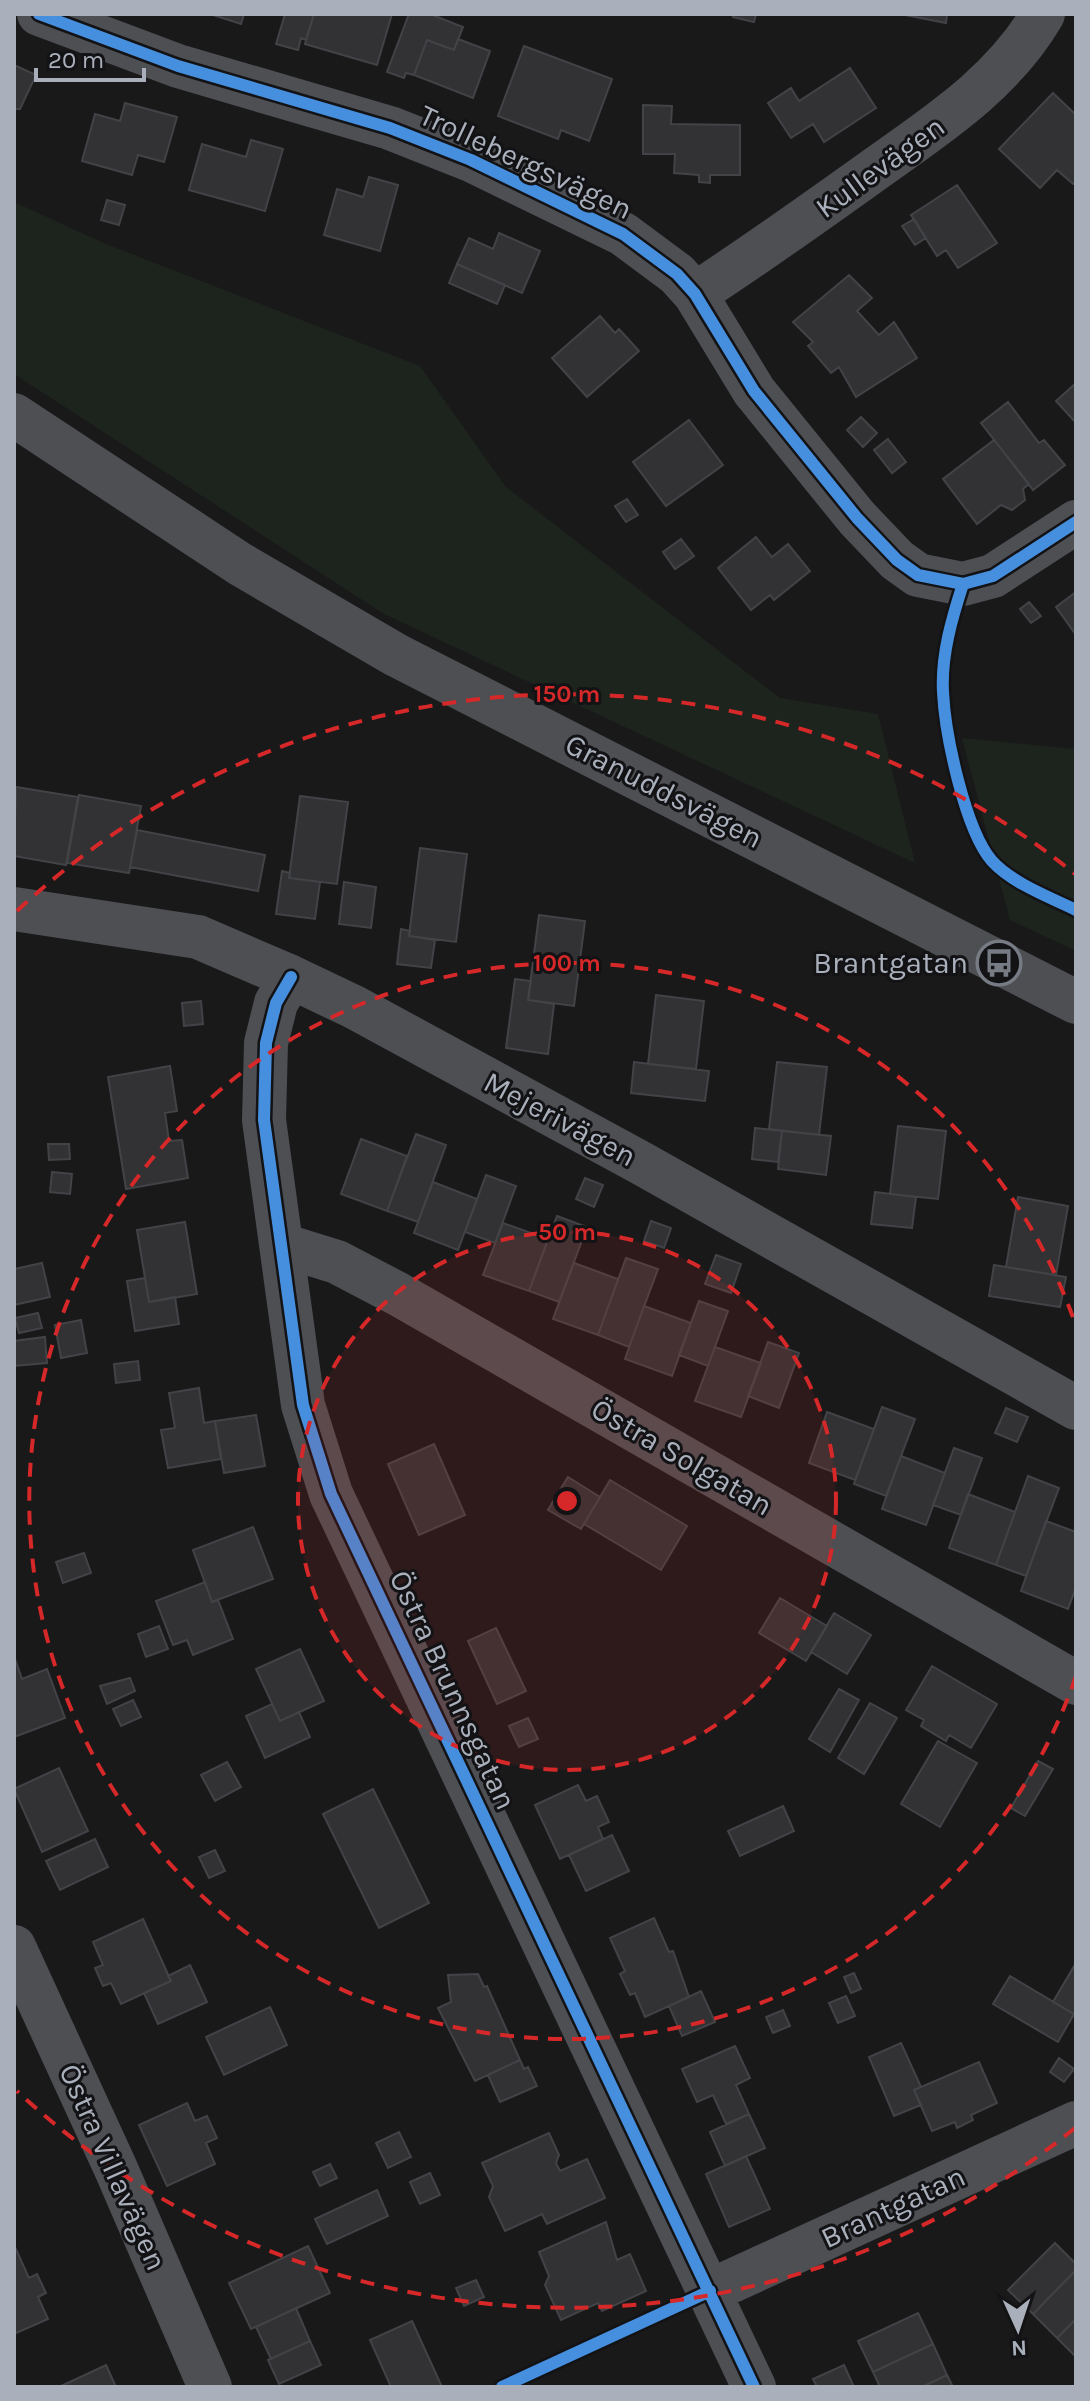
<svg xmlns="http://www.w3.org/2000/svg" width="1090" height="2401" viewBox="0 0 1090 2401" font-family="Karla,sans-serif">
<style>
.green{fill:#1d241e}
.building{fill:#323234;stroke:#424346;stroke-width:2}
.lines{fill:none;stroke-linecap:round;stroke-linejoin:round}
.minor{stroke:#4d4f53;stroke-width:44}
.cycleway-casing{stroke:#131316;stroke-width:17}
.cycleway{stroke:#468fdf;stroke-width:12}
.ring{fill:none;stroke:#d62828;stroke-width:4;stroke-dasharray:14 10}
.labels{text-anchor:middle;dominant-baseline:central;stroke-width:6;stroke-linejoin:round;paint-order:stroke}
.street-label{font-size:30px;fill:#aab0bb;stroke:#131316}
.poi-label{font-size:30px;fill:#aab0bb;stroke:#131316;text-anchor:end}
.centre{fill:#d62828;stroke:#131316;stroke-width:4}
.ring-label{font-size:24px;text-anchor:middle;font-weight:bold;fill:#d62828;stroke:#131316;stroke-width:6;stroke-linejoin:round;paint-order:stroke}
</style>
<rect width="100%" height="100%" fill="#19191a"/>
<path class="green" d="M14 202 106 244 420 366 506 487 780 698 878 714 915 863 384 614 14 374Z
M962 738 1076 749V951L1010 920Z"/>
<path class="building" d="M210 14H244L241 24Z
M285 14H314L306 40 301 38 298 50 276 44Z
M314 14H392L377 65 305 44Z
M409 14H430L463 27 454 50 427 40 414 75 406 73 404 78 387 72Z
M734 14H756L754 22 733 17Z
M900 14H947L946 23Z
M458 39 490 51 473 98 414 75 427 40 454 50Z
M524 46 612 79 589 141 561 130 558 139 498 116Z
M14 65 36 75 20 109H14Z
M850 68 876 108 824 142 813 124 791 138 768 103 791 88 799 101Z
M1053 93 1076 115V181L1073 184 1057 170 1040 188 999 149Z
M125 103 177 117 164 162 138 155 132 175 82 161 95 114 120 121Z
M643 105 672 106 671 124 740 125V175H710V183L699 182V175L674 173 675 154H643Z
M251 140 283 149 265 211 189 190 202 144 246 157Z
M369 177 398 185 380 251 324 235 337 189 363 197Z
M957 185 997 243 958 268 946 250 937 256 911 215Z
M107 200 125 205 119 225 101 220Z
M914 219 926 238 915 245 902 226Z
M499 233 540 251 522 293 457 264 469 238 493 249Z
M457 264 505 285 497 304 449 283Z
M849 275 872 298 857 311 879 335 894 322 917 358 856 397 839 367 831 373 808 346 813 342 793 322Z
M600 316 615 333 619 329 639 351 587 397 552 358Z
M1076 383V423L1056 401Z
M1008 402 1039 443 1044 440 1065 465 1033 490 981 423Z
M861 417 877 433 863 447 847 430Z
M689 420 723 465 666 506 633 462Z
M888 439 906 462 892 473 874 450Z
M994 440 1029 484 1023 489 1025 500 1012 510 1001 505 977 524 943 479Z
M627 499 638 515 626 522 615 506Z
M756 537 772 557 788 544 810 571 774 600 770 595 751 610 718 568Z
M681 539 694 556 675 569 663 552Z
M1076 592V635L1056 607Z
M1029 602 1041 616 1031 623 1020 609Z
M16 787 78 797 66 865 14 856Z
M79 795 141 806 129 873 67 863Z
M300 796 348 802 337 884 289 878Z
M137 830 265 855 258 891 130 867Z
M420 848 467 854 456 942 409 936Z
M282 871 290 873 289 878 320 882 315 919 276 914Z
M344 882 376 887 371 928 339 924Z
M539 915 585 921 574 1006 528 1000Z
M401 929 410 931 409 936 435 940 431 968 397 964Z
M515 979 531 981 528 1000 554 1004 548 1054 506 1048Z
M656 995 704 1001 696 1069 648 1064Z
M201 1001 203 1024 184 1026 182 1003Z
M634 1062 709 1071 705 1101 631 1093Z
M777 1062 827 1067 819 1135 769 1129Z
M170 1066 177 1111 165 1113 169 1141 182 1140 188 1178 126 1189 108 1077Z
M898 1126 946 1131 938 1199 890 1194Z
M755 1128 782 1131 778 1162 752 1159Z
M782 1131 831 1136 826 1175 778 1169Z
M416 1134 446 1145 418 1222 387 1211Z
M361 1139 407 1156 387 1211 341 1194Z
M48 1144H69L70 1159 49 1160Z
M52 1172 72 1174 70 1194 50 1192Z
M486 1175 516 1186 495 1243 465 1232Z
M585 1178 603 1185 594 1207 576 1199Z
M433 1182 477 1199 458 1250 414 1233Z
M875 1192 916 1197 912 1228 871 1224Z
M1018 1197 1068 1206 1056 1275 1006 1267Z
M557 1216 587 1227 559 1302 529 1291Z
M651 1221 671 1228 664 1248 644 1241Z
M185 1222 197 1294 149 1302 137 1230Z
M503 1223 548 1239 529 1291 483 1275Z
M716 1255 741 1264 731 1293 705 1284Z
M626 1258 658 1269 629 1347 598 1335Z
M42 1263 50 1297 14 1305V1269Z
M574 1263 618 1279 598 1335 553 1319Z
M994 1265 1066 1277 1060 1307 989 1296Z
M145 1278 149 1302 175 1297 179 1324 135 1331 127 1281Z
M699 1301 728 1311 708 1366 679 1355Z
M644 1306 691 1323 672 1376 625 1359Z
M38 1313 42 1328 19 1333 15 1318Z
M81 1320 87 1353 61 1358 55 1325Z
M45 1337 47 1363 14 1366V1341Z
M768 1342 799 1353 779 1408 748 1396Z
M715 1347 761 1363 741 1417 695 1401Z
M138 1361 140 1380 116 1383 114 1364Z
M199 1388 204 1423 215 1421 221 1459 168 1468 161 1430 175 1428 169 1393Z
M882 1407 915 1419 886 1496 854 1484Z
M1006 1408 1028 1417 1017 1442 995 1433Z
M827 1412 874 1429 855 1480 809 1463Z
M256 1415 265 1466 224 1473 215 1421Z
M434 1444 465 1515 419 1535 388 1464Z
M954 1448 982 1458 961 1515 933 1505Z
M901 1456 945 1473 926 1525 882 1509Z
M1028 1476 1059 1488 1026 1576 996 1565Z
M568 1477 600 1497 581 1529 548 1510Z
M610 1480 687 1526 661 1570 584 1524Z
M968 1494 1015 1512 996 1565 949 1548Z
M1046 1521 1076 1532V1587L1068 1609 1021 1591Z
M253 1527 273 1579 212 1602 193 1550Z
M84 1553 91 1573 63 1583 56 1562Z
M205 1582 212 1602 218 1600 233 1639 193 1655 187 1640 173 1645 156 1601Z
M780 1598 827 1626 806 1661 759 1633Z
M834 1613 871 1635 847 1674 811 1652Z
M159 1626 168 1649 146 1657 138 1634Z
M496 1628 526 1691 497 1704 468 1641Z
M300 1649 324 1701 280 1721 256 1669Z
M14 1656 22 1679 47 1669 65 1718 14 1737Z
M932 1666 997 1704 971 1748 949 1735 946 1741 921 1726 924 1720 906 1710Z
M130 1678 135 1691 107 1704 100 1686Z
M839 1689 859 1700 830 1752 809 1739Z
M133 1700 141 1717 121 1726 113 1709Z
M870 1703 897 1718 864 1774 838 1758Z
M272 1704 280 1721 299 1712 310 1737 265 1758 246 1716Z
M528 1718 538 1739 519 1747 509 1726Z
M938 1741 977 1763 940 1827 901 1804Z
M1038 1761 1053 1769 1025 1816 1011 1808Z
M227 1762 241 1787 215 1801 201 1775Z
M59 1768 88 1831 42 1852 14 1789Z
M578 1785 586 1801 597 1796 609 1822 598 1827 603 1839 560 1859 535 1805Z
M373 1789 429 1903 379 1928 323 1814Z
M783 1806 794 1831 740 1856 728 1831Z
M612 1835 629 1871 586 1891 569 1855Z
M95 1839 108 1867 60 1890 46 1861Z
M215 1850 225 1871 209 1878 199 1857Z
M654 1918 669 1952 673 1951 689 1997 645 2017 635 1993 630 1995 620 1974 625 1971 610 1938Z
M143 1919 171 1981 121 2004 111 1983 103 1986 95 1968 103 1965 93 1942Z
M1076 1963V2015L1053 2002Z
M190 1965 207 2002 158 2024 144 1993 171 1981 168 1976Z
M854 1973 861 1989 851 1993 844 1977Z
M478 1974 484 1987 487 1986 520 2060 475 2081 438 2008 451 2002 448 1975Z
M1010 1976 1074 2014 1058 2042 993 2004Z
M701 1991 715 2022 682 2036 669 2006Z
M846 1996 855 2016 838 2023 829 2003Z
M270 2007 287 2045 224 2075 206 2037Z
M783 2010 790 2026 773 2033 766 2017Z
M901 2043 921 2087 914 2090 921 2105 894 2116 869 2057Z
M735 2046 750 2078 736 2085 749 2114 726 2124 713 2095 697 2102 682 2069Z
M1059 2058 1074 2069 1064 2082 1050 2072Z
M520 2060 524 2069 528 2067 537 2086 500 2102 488 2075Z
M979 2062 997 2103 971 2115 973 2120 957 2128 955 2122 932 2131 914 2090Z
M187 2103 195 2121 207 2116 217 2138 206 2143 215 2164 167 2186 139 2125Z
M749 2114 765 2148 725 2166 710 2132Z
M399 2132 411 2157 388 2168 376 2143Z
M549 2133 559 2155 556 2163 560 2171 587 2159 605 2198 547 2224 542 2214 505 2231 489 2197 493 2186 482 2163Z
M746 2156 770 2209 729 2227 706 2174Z
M330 2164 337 2178 320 2186 313 2172Z
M430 2173 440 2195 420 2204 410 2182Z
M377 2190 388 2216 327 2244 315 2219Z
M606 2222 617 2260 630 2254 646 2291 602 2311 598 2303 561 2320 545 2285 549 2276 539 2252Z
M1055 2243 1076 2264V2270L1033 2314 1008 2290Z
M14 2245 29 2278 37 2274 46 2293 38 2297 48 2319 14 2334Z
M308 2246 330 2293 251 2329 229 2283Z
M1076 2270V2319L1057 2338 1033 2314Z
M476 2280 484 2297 464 2306 456 2288Z
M296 2308 310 2341 271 2359 256 2327Z
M918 2313 933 2344 873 2372 858 2341Z
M1076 2319V2357L1057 2338Z
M412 2321 442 2387H391L370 2340Z
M310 2341 321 2365 279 2384 268 2360Z
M933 2344 947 2375 922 2387H880L873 2372Z
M106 2365 116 2387H59Z
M844 2365 854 2387H817L813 2379Z
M947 2375 953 2387H922Z"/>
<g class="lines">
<path class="minor" d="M39 14 178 66 390 128 471 160 623 234 677 274 695 294 754 391 857 518 897 560 918 575 963 584 993 576 1076 522
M695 294C751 258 805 219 860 180 927 131 999 89 1043 14
M14 415 240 564 396 655 1076 1002
M14 909 198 937 291 977 354 1007 641 1163 1076 1408
M291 977 276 1003 266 1043 264 1120 303 1405 331 1494 754 2387
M282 1245 337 1262 398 1294 1076 1683
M14 1947 116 2169 210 2387
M710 2291 1076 2123"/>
<g class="cycleway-casing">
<path id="cycleway" d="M39 14 178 66 390 128 471 160 623 234 677 274 695 294 754 391 857 518 897 560 918 575 963 584 993 576 1076 522
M963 584C952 618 941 655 943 692 945 734 965 830 992 861 1012 883 1049 897 1076 910
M291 977 276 1003 266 1043 264 1120 303 1405 331 1494 754 2387
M502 2387 710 2291"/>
</g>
<use href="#cycleway" class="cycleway"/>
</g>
<circle cx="567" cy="1501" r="269" fill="#d62828" fill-opacity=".12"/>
<g class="ring">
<circle cx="567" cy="1501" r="269"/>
<path d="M1076 1676A538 538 0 1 1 1076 1326"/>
<path d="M1075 2128A807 807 0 0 1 17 2091M17 911A807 807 0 0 1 1075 874"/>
</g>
<defs>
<g id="bus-ring" transform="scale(2.3)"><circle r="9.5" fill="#131316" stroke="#777b83" stroke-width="1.5"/><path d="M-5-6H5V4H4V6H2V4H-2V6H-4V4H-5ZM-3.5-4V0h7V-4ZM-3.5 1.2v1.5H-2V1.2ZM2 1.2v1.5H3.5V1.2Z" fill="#777b83"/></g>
</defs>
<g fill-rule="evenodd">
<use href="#bus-ring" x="999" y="963"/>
</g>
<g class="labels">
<g class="street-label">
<text transform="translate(526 162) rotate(25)">Trollebergsvägen</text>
<text transform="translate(880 167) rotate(-36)">Kullevägen</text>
<text transform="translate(664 791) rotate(27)">Granuddsvägen</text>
<text transform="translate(560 1119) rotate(28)">Mejerivägen</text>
<text transform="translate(682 1457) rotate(30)">Östra Solgatan</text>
<text transform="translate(453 1690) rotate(65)">Östra Brunnsgatan</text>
<text transform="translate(113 2167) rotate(66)">Östra Villavägen</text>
<text transform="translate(893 2207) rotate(-25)">Brantgatan</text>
</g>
<g class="poi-label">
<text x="968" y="963">Brantgatan</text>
</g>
</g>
<circle cx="567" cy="1501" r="12" class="centre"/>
<g class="ring-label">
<text x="567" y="702">150 m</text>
<text x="567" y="971">100 m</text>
<text x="567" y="1240">50 m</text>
</g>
<rect width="1090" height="2401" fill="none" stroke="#aab0bb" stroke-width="32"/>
<g transform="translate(1018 2329) rotate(177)" stroke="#131316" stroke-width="6" paint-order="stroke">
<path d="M0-6L14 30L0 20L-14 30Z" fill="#aab0bb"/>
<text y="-12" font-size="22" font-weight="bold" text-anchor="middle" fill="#aab0bb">N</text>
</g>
<path d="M36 68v12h108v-12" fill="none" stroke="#aab0bb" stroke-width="4"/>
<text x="48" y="68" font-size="24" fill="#aab0bb" stroke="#131316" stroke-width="6" paint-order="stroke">20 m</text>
</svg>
